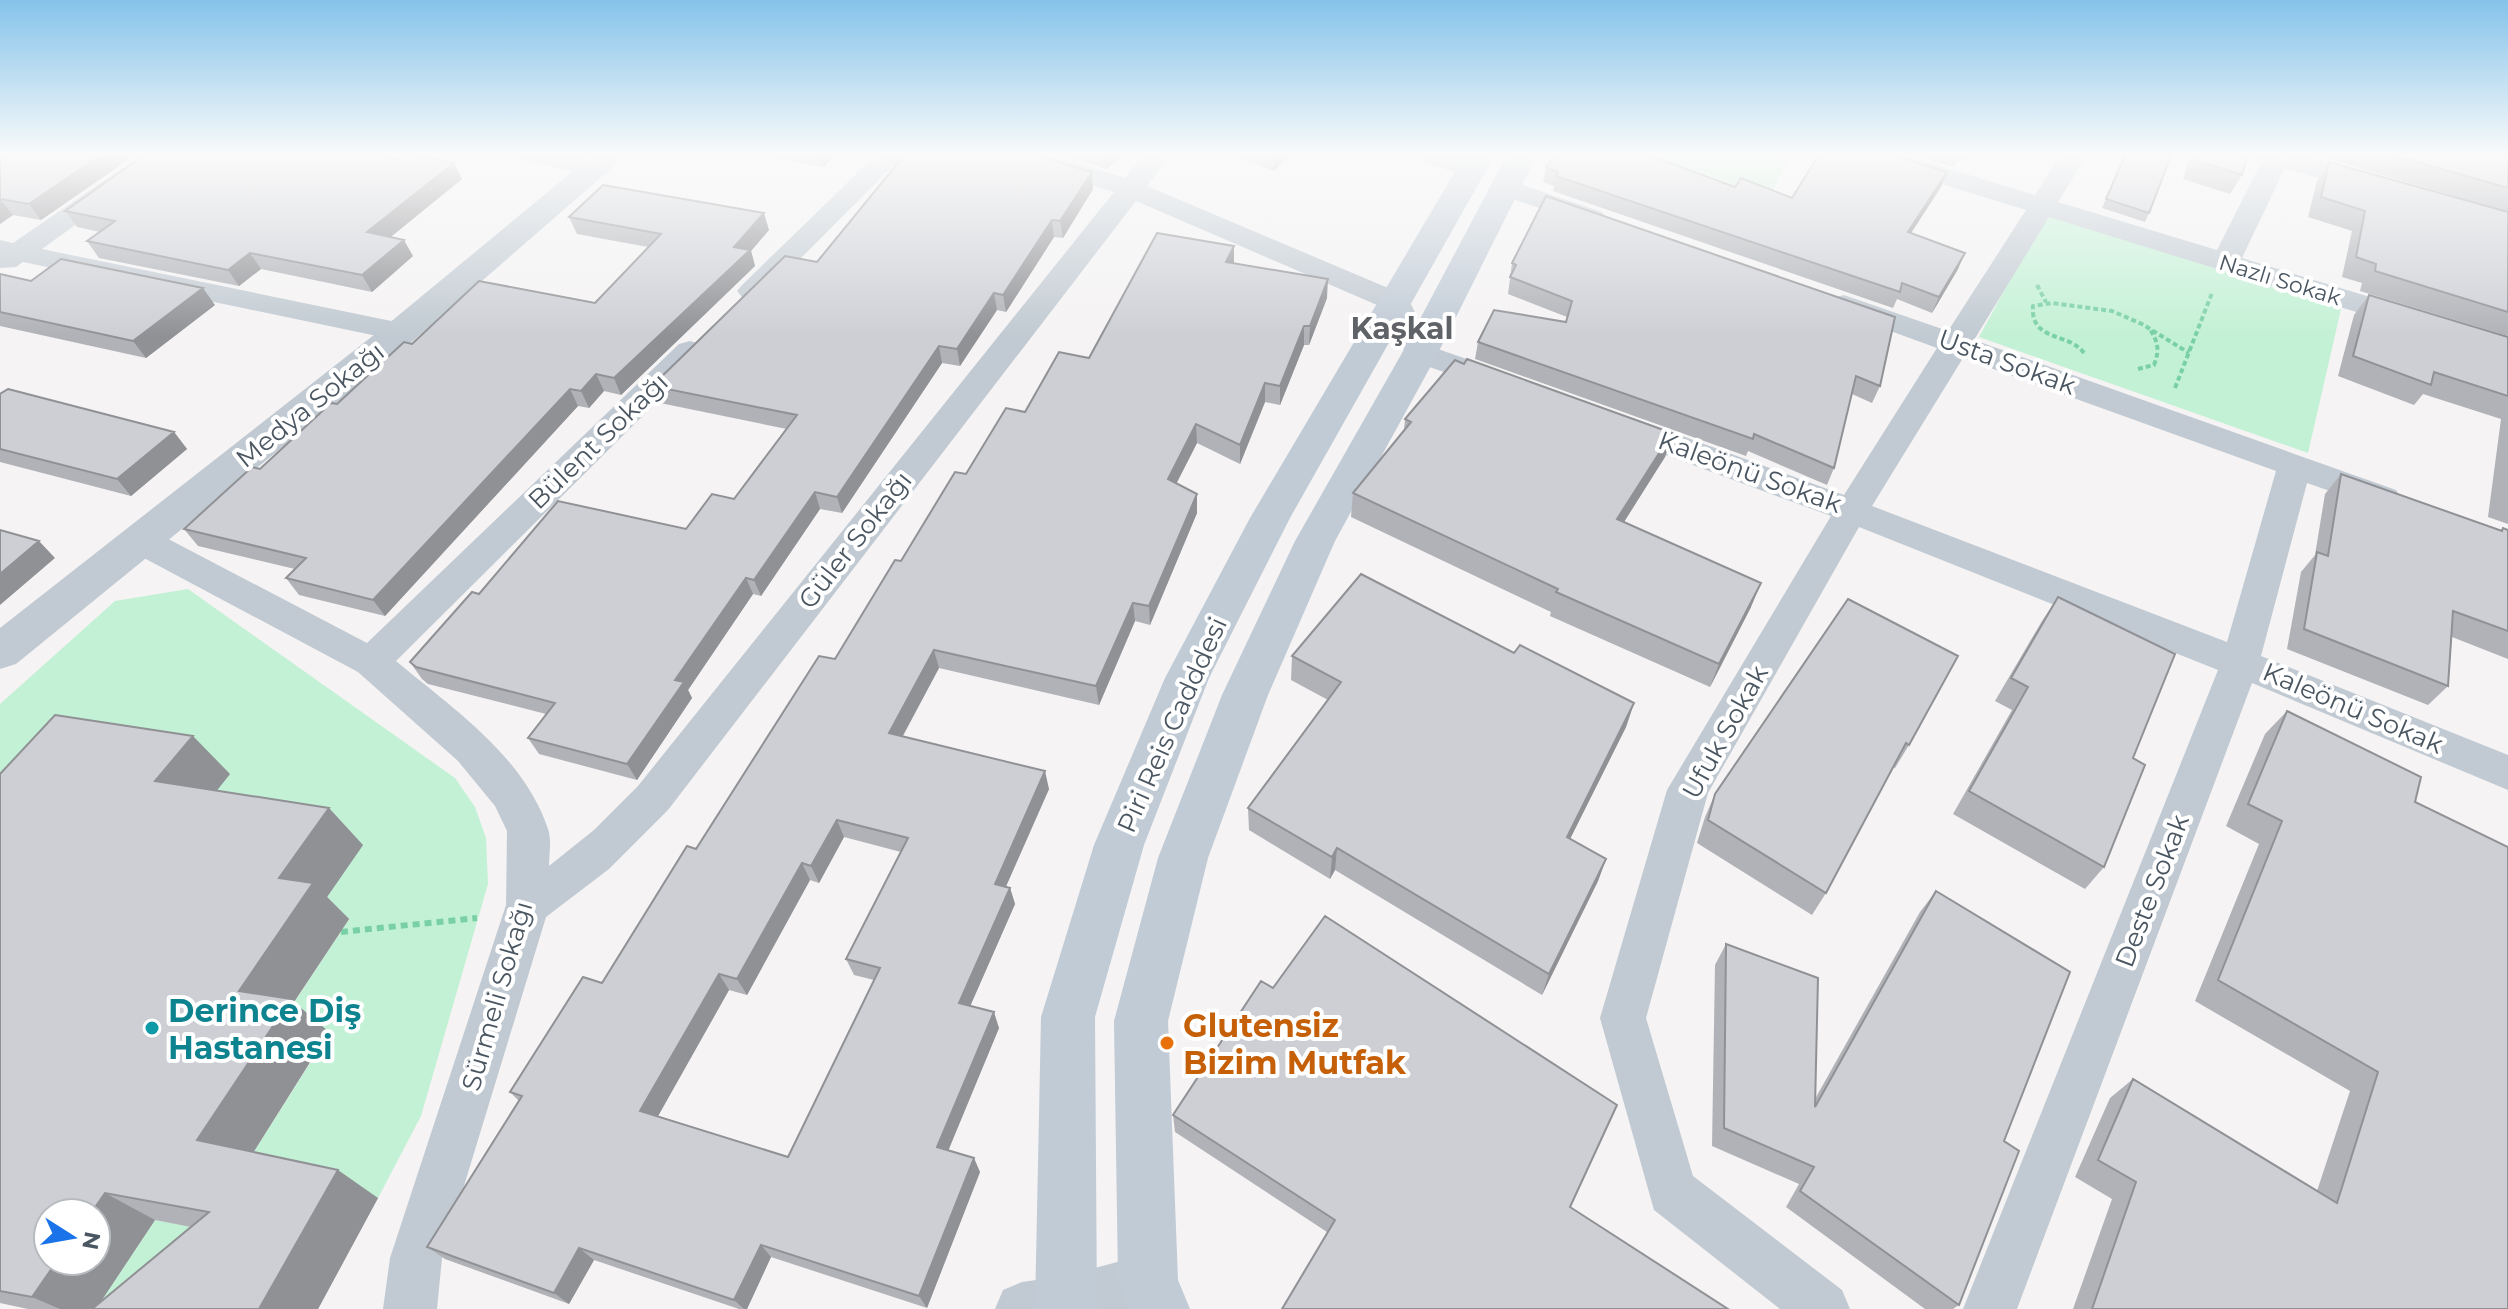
<svg xmlns="http://www.w3.org/2000/svg" width="2508" height="1309" viewBox="0 0 2508 1309" font-family="Montserrat,sans-serif">
<style>
.green{fill:#c3f1d5}
.lines{fill:none;stroke-linecap:round;stroke-linejoin:round}
.path-far1{stroke:#7ad0a6;stroke-width:4;stroke-dasharray:5 3;stroke-linecap:butt}
.path{stroke:#7ad0a6;stroke-width:6;stroke-dasharray:7 5;stroke-linecap:butt}
.minor{fill:#c1cad2;fill-rule:evenodd}
.tertiary{fill:#c1cad2;fill-rule:evenodd}
.secondary{fill:#c1cbd6;fill-rule:evenodd}
.wall{fill:#b0b2b7;fill-rule:evenodd}
.shaded-wall{fill:#909195}
.building{fill:#cdcfd5;stroke:#909195;stroke-width:2;fill-rule:evenodd}
.culture-dot{fill:#0f9aa8;stroke:#fff;stroke-width:3}
.food-dot{fill:#e8710a;stroke:#fff;stroke-width:3}
.labels{text-anchor:middle;dominant-baseline:central;stroke-width:8;stroke-linejoin:round;paint-order:stroke}
.far-street-label{font-size:22px;fill:#4a5661;stroke:#fff}
.street-label{font-size:26px;fill:#4a5661;stroke:#fff}
.quarter-label{font-size:30px;font-weight:bold;fill:#5f6368;stroke:#fff}
.near-culture-label{font-size:32px;font-weight:bold;fill:#0d838f;stroke:#fff;text-anchor:start}
.near-food-label{font-size:32px;font-weight:bold;fill:#c56008;stroke:#fff;text-anchor:start}
</style>
<rect width="100%" height="100%" fill="#f5f3f3"/>
<path class="green" d="M1642 153H1792L1770 196Z
M2046 214 2341 309 2308 453 1979 337Z
M188 589 455 778 475 807 486 838 488 884 421 1116 378 1198 285 1178 96 1309 155 1220 205 1229 329 1033 280 1024 349 919 186 829 229 774 0 845V704L115 601Z"/>
<g class="lines">
<path class="path-far1" d="M2037 285 2046 302
M2084 353C2069 332 2030 342 2033 306L2052 303 2112 311 2142 324 2189 353
M2138 369 2154 365C2160 350 2158 341 2149 328
M2175 388 2212 293"/>
<path class="path" d="M341 932 477 918"/>
<path class="minor" d="M144 153H175L42 249 401 323 412 325 416 332 412 339 401 341 23 262 16 267 0 268V240L13 243Z
M512 153H564L606 162 610 168 606 174 597 176 516 159Z
M878 153H906L762 297 752 300 742 297 737 291 742 285Z
M1003 153H1044L1125 178 1145 153H1172L1147 186 1407 296 1432 347 1510 374 1515 381 1510 388 1499 391 1409 360 1384 308 1136 201 668 810 609 869 546 917 442 1258 437 1309H383L390 1258 506 905 507 831 495 806 458 761 358 672 129 550 124 541 129 532 142 528 155 532 367 643 679 344 690 341 701 344 705 351 701 358 396 661C452 708 524 756 548 829 552 840 549 854 549 866L594 830 638 786 1114 192 1007 159Z
M1412 153C1434 153 1471 150 1485 170L1481 176 1472 178 1416 159Z
M1856 153H1897L2035 195 2062 153H2088L2058 202 2217 250 2266 153H2292L2242 258 2508 339V359L2049 217 1974 340 2396 490 2401 498 2396 506 2384 510 2307 483 2261 656 2508 755V790L2252 683 2017 1309H1963L2218 670 1859 527 1708 793 1646 1018 1693 1176 1842 1290 1850 1309H1780L1654 1210 1600 1018 1667 790 1831 516 1609 434 1605 426 1609 418 1621 415 1633 418 1844 495 1937 348 1833 310 1829 304 1833 298 1844 295 1948 331 2026 210 1860 159ZM1963 358 2276 471 2227 642 1872 506Z
M1505 179 1602 212 1606 218 1602 224 1592 226 1495 193 1491 187 1495 181Z
M1148 1254 1167 1261 1174 1280 1167 1299 1137 1309H995L1003 1290 1022 1282 1064 1276Z"/>
<path class="tertiary" d="M595 153H629L414 340 16 664 0 669V628L388 324Z
M2247 153H2297L2390 179 2395 186 2390 193 2379 195 2251 159Z"/>
<path class="secondary" d="M1466 153H1496L1290 518 1209 678 1144 845 1095 1017 1097 1309H1035L1041 1017 1094 845 1165 678 1250 518Z
M1508 153H1538L1438 353 1335 541 1268 695 1208 858 1168 1021 1178 1280 1190 1309H1128L1118 1280 1114 1021 1158 858 1222 695 1295 541 1402 353Z"/>
</g>
<path class="wall" d="M0 153H138L41 220 13 215 0 224Z
M743 153H836L824 167Z
M1055 153H1125L1106 169Z
M1228 153H1292L1274 171Z
M1908 153H1968L1963 162 1958 160 1953 167Z
M2126 153H2172L2149 213 2145 222 2102 208Z
M2191 153H2248L2242 175 2230 194 2183 179Z
M2323 153H2508V212L2322 157Z
M2329 162 2508 212V336L2360 291 2362 283 2342 277 2352 231 2308 217 2317 181Z
M1546 167 1735 187 1792 198 1941 187 1911 233 1958 269 1932 313 1897 299 1893 308 1553 191 1554 186 1543 182Z
M462 179 390 237 413 256 372 292 261 269 239 286 99 258 87 241 100 232 77 227 65 211Z
M1093 189 1063 238 1054 237 1006 312 997 310 960 366 942 363 842 513 820 509 761 596 753 594 688 690 692 698 637 780 539 754 528 738 546 714 428 684 422 679 410 662 686 529 734 499 787 429 660 403 652 386 817 262Z
M1546 196 1880 386 1872 403 1852 394 1834 468 1827 485 1748 451 1746 456 1475 359 1478 342 1566 322 1567 317 1508 294 1512 263Z
M569 217 769 230 751 251 755 266 621 395 604 391 589 408 578 406 385 616 299 595 286 578 295 569 198 546 184 529 260 469 337 404 412 344 595 303 648 247 577 234Z
M1234 263 1327 298 1309 345H1304L1280 405 1265 402 1240 464 1197 443 1176 484 1197 513 1150 625 1135 621 1099 705 939 668 903 736 1049 789 1006 886 1010 888 1015 904 970 1006 999 1028 948 1150 980 1172 927 1308 771 1257 747 1309H739L594 1260 569 1304 445 1259 427 1247 519 1101 510 1092 602 983 696 849 835 659 901 561 966 474 1025 412 1089 358ZM844 837 901 852 846 959 854 975 874 980 788 1157 658 1116 729 990 747 995 810 880 819 883Z
M0 274 31 281 215 305 146 358 0 326Z
M2369 295 2508 337V524L2488 517 2501 419 2423 394 2414 405 2338 376 2354 315Z
M1464 364 1672 433 1665 457 1624 522 1751 607 1710 687 1550 616 1551 612 1351 517 1353 493 1404 430 1405 419Z
M0 394 174 432 187 449 131 496 0 462Z
M2341 474 2500 531 2503 528 2508 530V659L2452 637 2448 686 2428 705 2287 649 2301 572 2315 555 2325 494Z
M2058 597 2133 758 2104 867 2085 889 1953 814 2012 710 1995 701 2042 621Z
M1848 599 1909 745 1895 768 1893 767 1826 893 1812 915 1697 843 1705 817 1715 794Z
M1514 653 1634 703 1626 727 1570 839 1606 859 1598 881 1542 995 1335 870 1330 879 1249 830 1248 808 1328 700 1291 680 1292 656Z
M2287 711 2415 802 2508 1309H2073L2112 1199 2075 1177 2110 1098 2133 1079 2317 1191 2350 1091 2195 1001 2259 844 2226 826 2265 734Z
M0 774H230L217 790 363 845 327 897 349 919 294 1002 329 1032 253 1152 378 1198 318 1309H28L0 1303ZM155 1220 191 1227 101 1301Z
M1936 891 2004 1141 1959 1305 1953 1309H1925L1786 1207 1799 1184 1712 1146 1715 965 1726 944 1815 1099 1920 912Z
M1273 988 1617 1105 1327 1232 1175 1132 1173 1115Z"/>
<path class="shaded-wall" d="M104 153H138L41 220 29 204Z
M820 153H836L824 167Z
M1105 153H1125L1106 169Z
M1275 153H1292L1274 171V154Z
M454 163 462 179 376 249 367 232Z
M1092 172 1093 189 1063 238 1060 221Z
M1947 172 1941 187 1902 247 1908 232Z
M0 199 13 215 0 224Z
M764 213 769 230 751 251 755 266 621 395 614 378Z
M1052 220 1054 237 1006 312 1003 295Z
M404 240 413 256 372 292 362 275Z
M1234 246V264L1226 262Z
M250 253 261 269 239 286 228 270Z
M1965 253 1958 269 1932 313 1939 297Z
M1328 279 1327 298 1309 345 1310 326Z
M203 288 215 305 146 358 133 341Z
M994 293 997 310 960 366 957 349Z
M1304 326V345L1280 405V386Z
M939 346 942 363 842 513 837 497Z
M596 374 604 391 589 408 581 391Z
M1265 383V402L1240 464V445Z
M570 389 578 406 385 616 373 600Z
M1196 424 1197 443 1169 498 1168 479Z
M174 432 187 449 131 496 117 479Z
M1672 433 1665 457 1610 544 1617 519Z
M815 492 820 509 761 596 754 580Z
M1197 494V513L1150 625 1149 606Z
M39 541 55 558 0 605V574Z
M746 578 753 594 688 690 692 698 637 780 627 764 675 680Z
M1761 583 1751 607 1710 687 1719 664Z
M1133 603 1135 621 1099 705 1096 686Z
M934 650 939 668 895 750 889 733Z
M1634 703 1626 727 1560 859 1567 837Z
M193 736 230 774 195 818 155 781Z
M1045 771 1049 789 1000 900 995 884Z
M329 808 363 845 327 897 349 919 294 1002 329 1032 243 1169 197 1140 239 991 279 878Z
M837 820 844 837 819 883 811 866Z
M1337 848 1335 870 1330 879 1332 857Z
M1606 859 1598 881 1542 995 1549 974Z
M802 863 810 880 747 995 737 979Z
M1010 888 1015 904 965 1018 959 1003Z
M719 974 729 990 653 1125 640 1111Z
M994 1012 999 1028 944 1161 937 1147Z
M974 1158 980 1172 927 1308 919 1296Z
M338 1170 378 1198 318 1309H259Z
M105 1193 155 1220 96 1309H60L32 1297 57 1261H96V1213H91Z
M761 1245 771 1257 747 1309H744L734 1300Z
M579 1248 594 1260 569 1304 554 1293Z"/>
<path class="building" d="M0 153H104L29 204 0 199Z
M147 153H370L397 159 404 153 454 163 367 232 404 240 362 275 250 253 228 270 87 241 115 221 65 211Z
M906 153H1029L1092 172 1060 221 1052 220 1003 295 994 293 957 349 939 346 837 497 815 492 754 580 746 578 675 680 684 682 627 764 528 738 555 703 416 667 410 662 472 592 479 594 558 501 686 529 712 494 734 499 797 415 652 386 785 256 817 262Z
M1557 153H1643L1735 187 1741 178 1792 198 1820 153H1886L1947 172 1908 232 1965 253 1939 297 1902 283 1900 292 1556 176 1558 172 1546 167Z
M2126 153H2172L2149 213 2106 199Z
M2196 153H2248L2242 175 2194 160Z
M2386 153H2508V188Z
M2329 162 2508 212V312L2375 271 2376 264 2356 257 2365 211 2321 197Z
M603 185 764 213 734 247 750 250 614 378 596 374 581 391 570 389 373 600 286 578 306 558 184 529 252 467 260 469 331 403 337 404 404 342 412 344 479 281 595 303 661 234 569 217Z
M1546 196 1895 317 1880 386 1856 376 1834 468 1754 434 1753 439 1478 342 1494 310 1566 322 1572 301 1510 277 1516 265 1512 263Z
M1157 233 1234 246 1226 262 1328 279 1310 326H1304L1280 386 1265 383 1240 445 1196 424 1168 479 1197 494 1149 606 1133 603 1096 686 934 650 889 733 1045 771 995 884 1010 888 959 1003 994 1012 937 1147 974 1158 919 1296 761 1245 734 1300 579 1248 554 1293 427 1247 522 1096 510 1092 583 977 602 983 687 846 696 849 819 656 835 659 895 560 901 561 955 472 966 474 1006 408 1025 412 1059 352 1089 358ZM837 820 908 838 846 959 880 968 788 1157 640 1111 719 974 737 979 802 863 811 866Z
M61 259 203 288 133 341 0 312V274L31 281Z
M2369 295 2508 337V396L2434 372 2431 385 2353 356Z
M1467 359 1672 433 1617 519 1761 583 1719 664 1556 592 1558 589 1353 493 1411 422 1405 419 1455 360 1464 364Z
M8 389 174 432 117 479 0 449V394Z
M2341 474 2502 531 2503 528 2508 530V631L2453 611 2448 686 2304 629 2317 552 2328 556Z
M0 530 39 541 0 574Z
M1361 574 1514 653 1520 645 1634 703 1567 837 1606 859 1549 974 1337 848 1332 857 1248 808 1341 682 1292 656Z
M2058 597 2175 654 2133 758 2145 765 2104 867 1969 791 2028 687 2011 678Z
M1848 599 1958 656 1909 745 1906 743 1826 893 1708 820 1715 794Z
M2287 711 2421 777 2415 802 2508 847V1309H2092L2136 1182 2098 1160 2133 1079 2337 1203 2378 1072 2218 980 2282 821 2248 804Z
M55 715 193 736 155 781 329 808 279 878 313 883 239 991 291 999 197 1140 338 1170 259 1309H92L209 1212 105 1193 91 1213H48V1261H57L32 1297 0 1291V774Z
M1936 891 2070 972 2004 1141 2019 1151 1959 1305 1800 1191 1814 1167 1724 1128 1726 944 1818 978 1815 1107Z
M1325 916 1617 1105 1570 1207 1728 1309H1282L1335 1220 1173 1115 1261 981 1273 988Z"/>
<linearGradient id="sky" x2="0" y2="1"><stop stop-color="#85c3ea"/><stop offset="0.46" stop-color="#fafafa"/><stop offset="1" stop-color="#fafafa" stop-opacity="0"/></linearGradient>
<rect width="2508" height="336" fill="url(#sky)"/>
<circle class="culture-dot" cx="152" cy="1028" r="8"/>
<circle class="food-dot" cx="1167" cy="1043" r="8"/>
<g class="labels">
<g class="far-street-label">
<text transform="translate(2280 280) rotate(17)">Nazlı Sokak</text>
</g>
<g class="street-label">
<text transform="translate(2007 362) rotate(20)">Usta Sokak</text>
<text transform="translate(310 405) rotate(-39)">Medya Sokağı</text>
<text transform="translate(598 441) rotate(-44)">Bülent Sokağı</text>
<text transform="translate(1750 472) rotate(20)">Kaleönü Sokak</text>
<text transform="translate(855 540) rotate(-52)">Güler Sokağı</text>
<text transform="translate(2353 708) rotate(23)">Kaleönü Sokak</text>
<text transform="translate(1172 725) rotate(-66)">Piri Reis Cadddesi</text>
<text transform="translate(1725 732) rotate(-61)">Ufuk Sokak</text>
<text transform="translate(2152 891) rotate(-69)">Deste Sokak</text>
<text transform="translate(497 996) rotate(-74)">Sürmeli Sokağı</text>
</g>
<g class="quarter-label">
<text x="1402" y="328">Kaşkal</text>
</g>
<g class="near-culture-label">
<text x="168" y="1010">Derince Diş<tspan x="168" dy="37">Hastanesi</tspan></text>
</g>
<g class="near-food-label">
<text x="1183" y="1025">Glutensiz<tspan x="1183" dy="37">Bizim Mutfak</tspan></text>
</g>
</g>
<g transform="translate(72 1237) rotate(101)"><circle r="38" fill="#ffffff" stroke="#b7bbc0" stroke-width="2"/>
<path d="M0-6L14 30L0 20L-14 30Z" fill="#1a73e8"/>
<text y="-12" font-size="22" font-weight="bold" text-anchor="middle" fill="#4a5661">N</text>
</g>
</svg>
